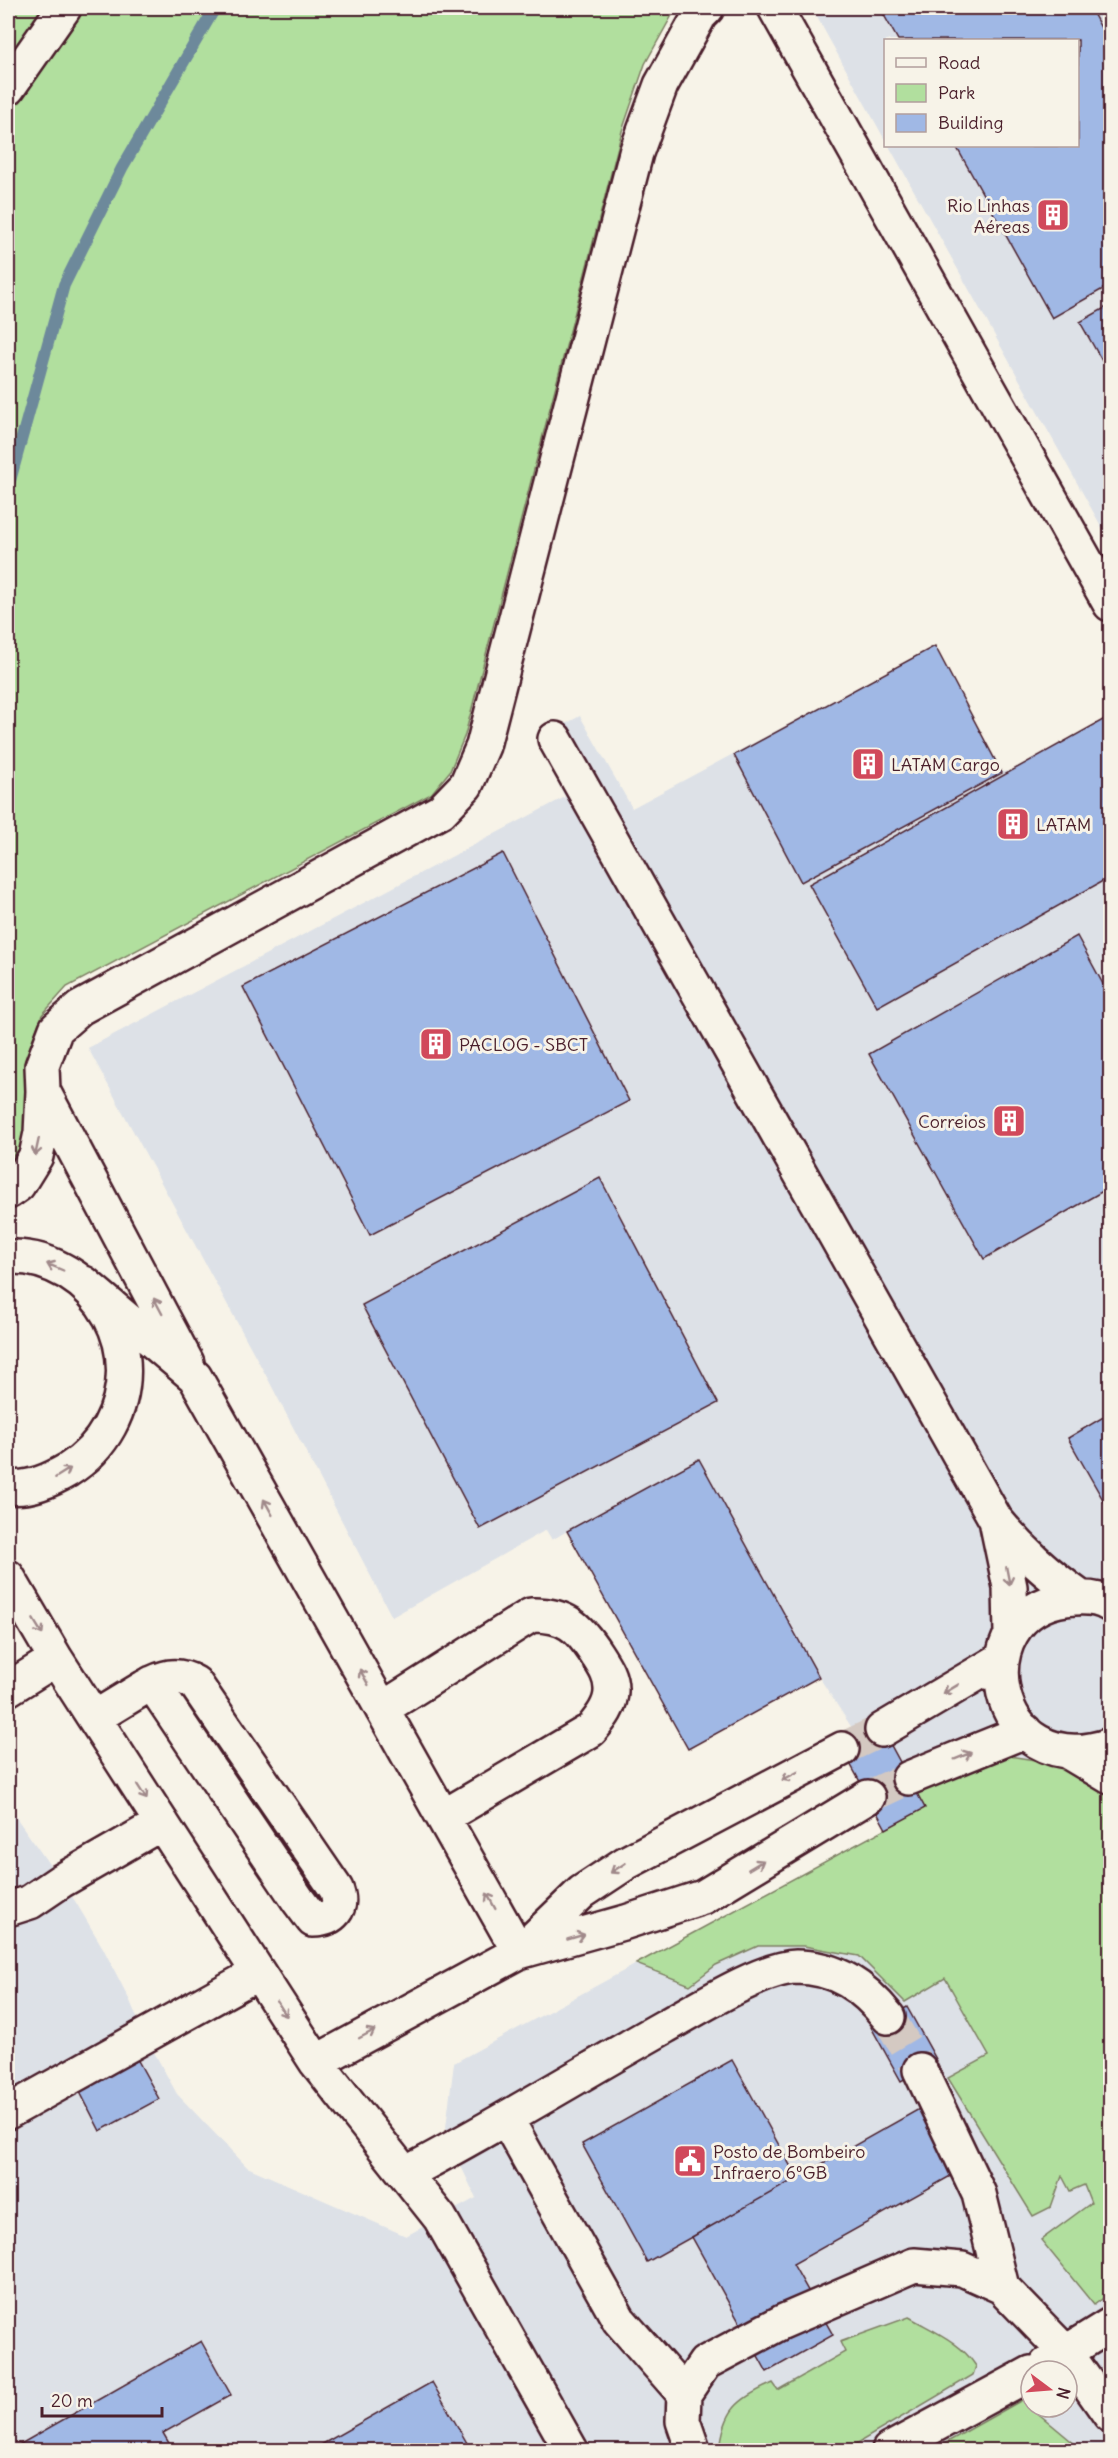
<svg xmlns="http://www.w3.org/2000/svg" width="1118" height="2458" viewBox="0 0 1118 2458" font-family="Delius,sans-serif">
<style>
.built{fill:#dde1e7;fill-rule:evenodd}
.green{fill:#b1df9e;stroke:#7e7f64;stroke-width:1.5}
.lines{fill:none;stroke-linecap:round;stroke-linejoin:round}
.stream{stroke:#6d899b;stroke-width:12}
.building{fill:#a0b8e5;stroke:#4a1f2b;stroke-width:1.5}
.minor-tunnel{stroke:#d4c9c2;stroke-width:33;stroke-dasharray:33 16;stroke-linecap:butt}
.minor-casing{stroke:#4a1f2b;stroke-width:38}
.minor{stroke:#f7f3e8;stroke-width:33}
.oneway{stroke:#a0898a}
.labels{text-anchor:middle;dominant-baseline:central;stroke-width:6;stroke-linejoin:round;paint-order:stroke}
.poi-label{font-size:18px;fill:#4a1f2b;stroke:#f7f3e8;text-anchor:start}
</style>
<rect width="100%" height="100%" fill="#f7f3e8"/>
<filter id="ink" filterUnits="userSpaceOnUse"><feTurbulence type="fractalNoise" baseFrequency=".0167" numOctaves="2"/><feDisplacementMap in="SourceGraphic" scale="12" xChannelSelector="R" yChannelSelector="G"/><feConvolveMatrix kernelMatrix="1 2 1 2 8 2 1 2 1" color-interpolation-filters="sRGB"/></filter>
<g filter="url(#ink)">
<path class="built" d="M812 8H1110V542L889 146H1078V40H886L885 140Z
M935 646 1002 772 1010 771 1110 716V2450H8V1806L75 1901 103 1948 130 2001 144 2034 177 2094 247 2167 406 2236 476 2198 453 2149 446 2127 454 2063 904 1819 852 1728 819 1677 688 1749 567 1531 552 1540 546 1530 392 1617 269 1381 88 1048 565 797 537 739 580 716 632 808ZM1031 2371H1067V2407H1031Z"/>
<path class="green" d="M8 8H676L645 64 622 131 465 735 450 771 431 794 67 987 42 1015 30 1047 25 1078 31 1119 23 1145 8 1161Z
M990 1753 1048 1762 1110 1787V2293L1094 2305 1041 2240 1091 2203 1084 2185 1070 2191 1062 2176 1051 2207 1033 2216 948 2078 989 2056 945 1978 905 2002 859 1956 804 1946H758L716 1965 690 1985 636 1964 924 1808 912 1785Z
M909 2317C933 2331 961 2342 976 2366L973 2375 846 2450H720C724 2410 737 2399 773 2383L778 2390 845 2352 840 2342Z
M1022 2400 1082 2450H933Z"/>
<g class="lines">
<path class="stream" d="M8 488 64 285 122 168 215 8"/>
</g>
<path class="building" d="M880 8H1090L1110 44V285L1052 318 956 146H1078V40H898Z
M1110 305V375L1080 322Z
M935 646 1002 773 801 882 734 755Z
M1110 716V877L877 1007 809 884Z
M503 853 629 1101 370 1235 243 987Z
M1077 936 1110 997V1187L984 1259 869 1054Z
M600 1178 718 1403 480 1529 362 1305Z
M1110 1413V1512L1068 1438Z
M699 1459 819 1677 688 1749 567 1531Z
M875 1716 925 1808 886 1829 836 1738Z
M907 2007 937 2061 901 2081 871 2027Z
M136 2057 159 2099 100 2131 78 2088Z
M732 2060 797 2178 647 2262 582 2144Z
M921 2108 956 2173 793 2264 833 2335 767 2372 692 2237Z
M201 2341 231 2395 163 2433 173 2450H10Z
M432 2382 471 2450H312Z"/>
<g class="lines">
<path class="minor-tunnel" d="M842 1749 882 1730
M868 1797 909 1778
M888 2017 920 2070"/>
<g class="minor-casing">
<path id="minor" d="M775 8 1110 604
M8 88 64 8
M555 739 996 1520C1022 1551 1046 1573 1080 1597
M43 1091 187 1363
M8 1192 18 1185 36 1156 41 1133 43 1091 42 1066 56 1029 80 1008 441 811 466 785 483 746 636 153 661 85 700 15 707 8
M8 1257C29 1256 50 1262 68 1273 143 1319 141 1424 68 1470 51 1480 28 1490 8 1487
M84 1283 195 1377 519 1952
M997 1525 1010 1587 1011 1634
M8 1577 56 1659 316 2062 440 2218 571 2450
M1110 1605C1098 1597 1080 1597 1066 1599 961 1613 990 1786 1110 1745
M8 1689 56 1659
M382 1709 531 1615C566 1614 579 1627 597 1655 604 1666 611 1676 611 1689 612 1705 600 1719 591 1730L443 1817
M94 1718 145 1687C163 1677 176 1672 195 1683L336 1889C344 1908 333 1920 313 1920L298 1900 152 1683
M882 1730 1002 1659
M1068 1752 1110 1777
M909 1778 1025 1731
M8 1909 30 1902 61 1881 162 1823
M523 1949 582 1892 626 1863 842 1749
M316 2062 519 1952 626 1922 703 1897 868 1797
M920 2070 979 2194 1002 2287
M8 2112 258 1973
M506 2118 619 2320 684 2394
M405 2174C493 2128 577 2076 664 2027 695 2010 761 1968 796 1967 836 1967 864 1987 888 2017
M1047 2364 1110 2325
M693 2450 683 2421 684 2394 705 2363 782 2322 914 2265 962 2269 1002 2287 1067 2354 1110 2415
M889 2450 1031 2373"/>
</g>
<use href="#minor" class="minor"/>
</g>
<defs><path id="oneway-shaft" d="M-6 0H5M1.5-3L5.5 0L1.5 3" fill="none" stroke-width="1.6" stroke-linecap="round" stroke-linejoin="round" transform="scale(1.5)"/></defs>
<g class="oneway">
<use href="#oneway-shaft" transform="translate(37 1147) rotate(102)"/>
<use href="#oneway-shaft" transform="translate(55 1267) rotate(-157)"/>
<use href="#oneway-shaft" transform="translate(158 1306) rotate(-118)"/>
<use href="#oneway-shaft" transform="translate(63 1473) rotate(-32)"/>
<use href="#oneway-shaft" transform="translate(268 1507) rotate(-119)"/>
<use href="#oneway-shaft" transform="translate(1008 1576) rotate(79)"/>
<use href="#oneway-shaft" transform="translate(38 1627) rotate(59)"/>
<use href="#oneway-shaft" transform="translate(364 1677) rotate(-119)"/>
<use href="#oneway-shaft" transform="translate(951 1689) rotate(149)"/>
<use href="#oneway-shaft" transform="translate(963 1756) rotate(-22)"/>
<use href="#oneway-shaft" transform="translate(790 1776) rotate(152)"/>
<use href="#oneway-shaft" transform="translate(142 1792) rotate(57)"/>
<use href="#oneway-shaft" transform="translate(756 1865) rotate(-31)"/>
<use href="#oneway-shaft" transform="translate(618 1868) rotate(147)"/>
<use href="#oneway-shaft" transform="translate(491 1901) rotate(-119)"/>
<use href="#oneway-shaft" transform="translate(576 1937) rotate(-16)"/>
<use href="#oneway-shaft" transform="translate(282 2009) rotate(57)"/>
<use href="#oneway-shaft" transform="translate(367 2034) rotate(-28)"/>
</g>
</g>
<defs>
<g id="building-square" transform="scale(1.725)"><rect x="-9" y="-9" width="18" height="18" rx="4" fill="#d1495b" stroke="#f7f3e8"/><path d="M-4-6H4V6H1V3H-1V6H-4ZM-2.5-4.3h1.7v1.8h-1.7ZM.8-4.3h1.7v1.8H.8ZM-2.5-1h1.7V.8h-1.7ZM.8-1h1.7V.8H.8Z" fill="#fff"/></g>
<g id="civic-square" transform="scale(1.725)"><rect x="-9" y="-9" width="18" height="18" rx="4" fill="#d1495b" stroke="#f7f3e8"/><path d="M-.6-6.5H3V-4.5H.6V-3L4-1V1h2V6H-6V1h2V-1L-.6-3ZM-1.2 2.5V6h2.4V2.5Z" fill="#fff"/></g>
</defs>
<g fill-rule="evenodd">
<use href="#building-square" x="1053" y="215"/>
<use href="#building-square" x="868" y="764"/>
<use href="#building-square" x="1013" y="824"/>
<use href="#building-square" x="436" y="1044"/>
<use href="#building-square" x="1009" y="1121"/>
<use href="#civic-square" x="690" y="2161"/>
</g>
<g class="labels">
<g class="poi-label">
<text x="1030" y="205" text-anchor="end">Rio Linhas<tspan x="1030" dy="21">Aéreas</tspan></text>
<text x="891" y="764">LATAM Cargo</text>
<text x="1036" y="824">LATAM</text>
<text x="459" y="1044">PACLOG - SBCT</text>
<text x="986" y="1121" text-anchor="end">Correios</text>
<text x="713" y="2151">Posto de Bombeiro<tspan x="713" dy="21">Infraero 6ºGB</tspan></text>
</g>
</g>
<rect width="1118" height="2458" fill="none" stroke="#f7f3e8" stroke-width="30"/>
<rect x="15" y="15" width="1088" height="2428" fill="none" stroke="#4a1f2b" stroke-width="2" filter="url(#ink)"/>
<rect x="884" y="39" width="195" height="108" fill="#f7f3e8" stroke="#b29e9c" stroke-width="1.5"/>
<rect x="896" y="58" width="30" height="9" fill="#f7f3e8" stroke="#b29e9c" stroke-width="1.5"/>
<text x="938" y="69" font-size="18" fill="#4a1f2b">Road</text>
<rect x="896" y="84" width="30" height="18" fill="#b1df9e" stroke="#b29e9c" stroke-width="1.5"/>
<text x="938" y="99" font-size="18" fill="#4a1f2b">Park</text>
<rect x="896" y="114" width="30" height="18" fill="#a0b8e5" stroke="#b29e9c" stroke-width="1.5"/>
<text x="938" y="129" font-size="18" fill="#4a1f2b">Building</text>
<g transform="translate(1049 2389) rotate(106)"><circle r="28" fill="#f7f3e8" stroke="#b29e9c" stroke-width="1.5"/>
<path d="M0-4.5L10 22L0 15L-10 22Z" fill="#d1495b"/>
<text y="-9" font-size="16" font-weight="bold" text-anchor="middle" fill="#4a1f2b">N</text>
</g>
<path d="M42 2407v9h120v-9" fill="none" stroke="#4a1f2b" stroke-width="3"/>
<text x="51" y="2407" font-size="18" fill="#4a1f2b" stroke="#f7f3e8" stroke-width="4.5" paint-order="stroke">20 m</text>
</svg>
